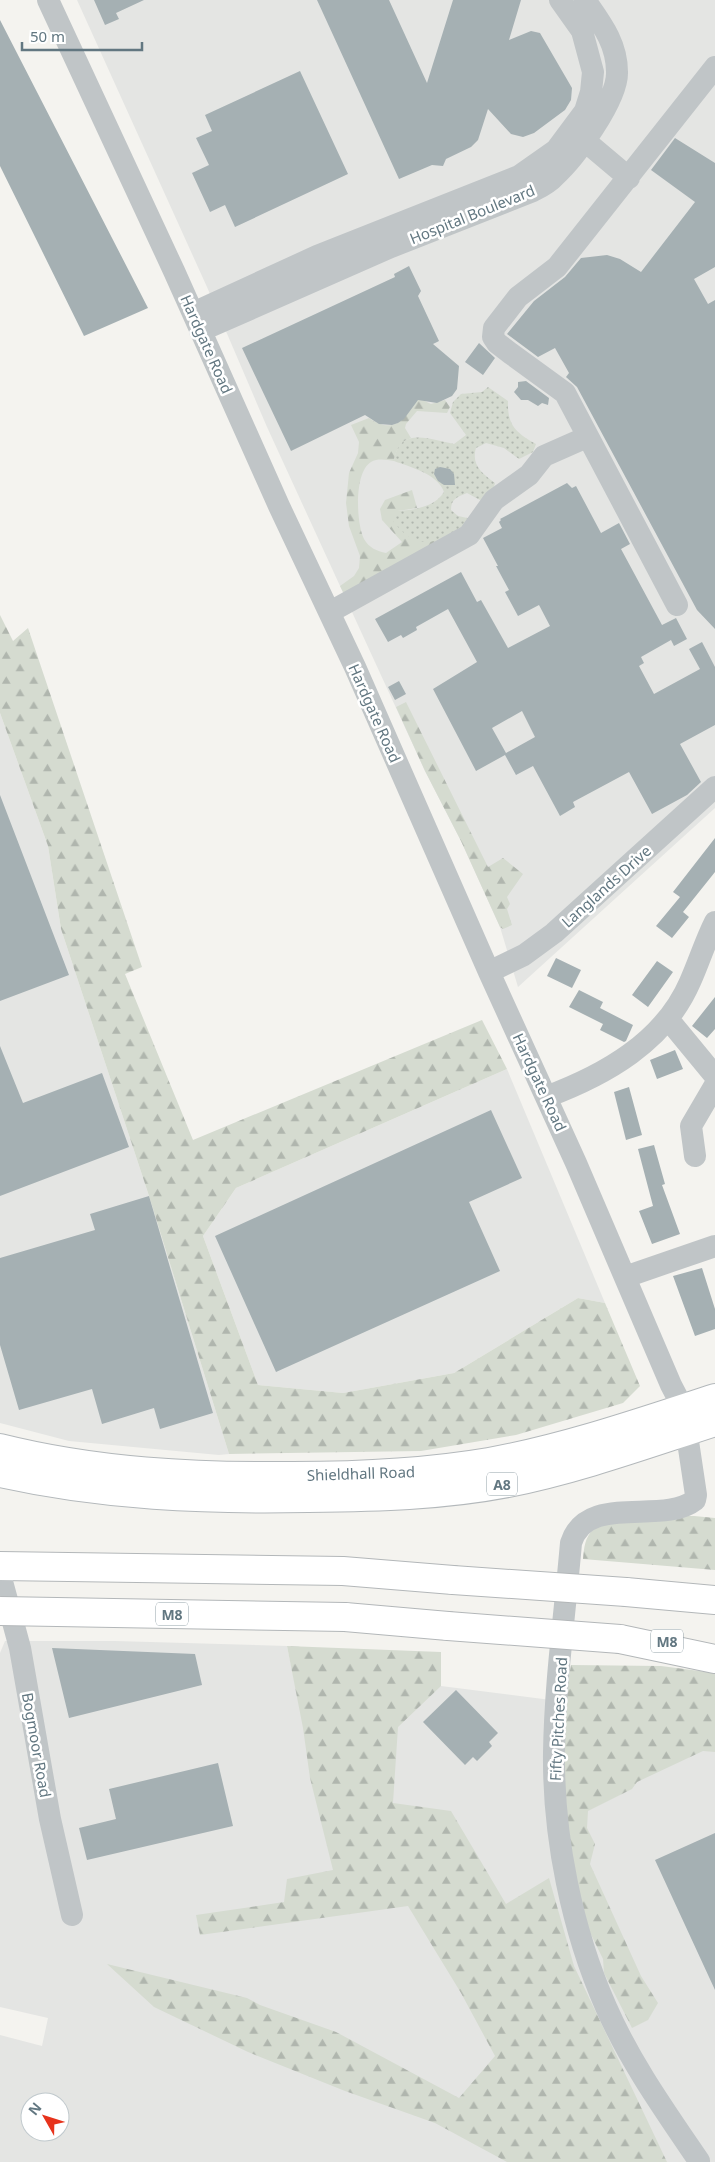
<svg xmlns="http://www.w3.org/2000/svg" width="715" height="2162" viewBox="0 0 715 2162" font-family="'Noto Sans',sans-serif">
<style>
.built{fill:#e4e5e3;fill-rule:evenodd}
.forest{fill:url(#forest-firs)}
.park{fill:url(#park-dots)}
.building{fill:#a5b0b3;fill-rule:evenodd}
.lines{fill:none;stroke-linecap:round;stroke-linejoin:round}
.major-casing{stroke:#b3b8bb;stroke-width:30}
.highway-casing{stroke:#b3b7b9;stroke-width:30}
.minor{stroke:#c0c5c7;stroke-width:22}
.major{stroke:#fff;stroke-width:28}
.highway{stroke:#fff;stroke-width:28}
.highway-bridge-casing{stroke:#b3b7b9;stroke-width:30;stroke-linecap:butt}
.highway-bridge{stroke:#fff;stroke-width:28}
.labels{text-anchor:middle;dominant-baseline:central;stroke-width:5;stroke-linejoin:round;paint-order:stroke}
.shield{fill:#fff;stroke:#91a0a7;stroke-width:1}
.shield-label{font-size:14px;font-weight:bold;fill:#627781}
.street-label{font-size:15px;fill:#627781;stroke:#fff}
</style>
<defs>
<pattern id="forest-firs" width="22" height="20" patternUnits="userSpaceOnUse" patternTransform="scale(1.25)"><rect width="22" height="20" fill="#d5dbd0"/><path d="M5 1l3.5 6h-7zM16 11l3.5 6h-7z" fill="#b0b6ae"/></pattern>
<pattern id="park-dots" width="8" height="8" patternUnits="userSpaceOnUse" patternTransform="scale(1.25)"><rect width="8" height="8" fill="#d5dbd0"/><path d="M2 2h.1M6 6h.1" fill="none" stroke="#b0b6ae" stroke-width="1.8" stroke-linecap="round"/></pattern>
</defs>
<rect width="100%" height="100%" fill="#f4f3ef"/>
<path class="built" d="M77 0H715V808L518 987 500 927 461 841 425 771 267 427 207 287Z
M0 713 48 846 61 929 149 1196 229 1454 219 1455 69 1441 0 1423Z
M507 1069 605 1303 578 1298 454 1373 343 1393 258 1385 203 1236 236 1188Z
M5 1641H115L287 1646 295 1684 338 1677 441 1686 715 1721V2162H0V2035L42 2046 48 2018 0 2007V1653ZM30 2102H60V2132H30Z"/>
<path class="forest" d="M416 397 431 404 445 400 450 407 447 413 417 411 406 424 405 428 411 438C400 442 396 449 394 461 387 460 378 458 371 462 354 472 356 523 364 539 369 548 377 551 386 553L402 542 382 520 380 509 385 500 412 490 417 508 398 511 440 538 445 539 345 596 340 586 354 576 359 568 360 556 349 526 346 503 349 473 358 453 359 442 351 425 369 418C393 435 407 420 416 397Z
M0 615 13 641 28 628 142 967 125 974 193 1140 482 1020 507 1069 236 1188 203 1236 258 1385 343 1393 454 1373 578 1298 605 1303 640 1386 623 1403 516 1435 421 1451 229 1454 149 1196 61 929 48 846 0 713Z
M406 702 488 867 503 858 523 874 507 897 510 904 507 909 512 925 503 929 500 927 461 841 425 771 396 707Z
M694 1516 715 1518V1570L583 1559C584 1548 585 1537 593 1530 610 1516 672 1516 694 1516Z
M287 1646 441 1652V1686L398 1727 393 1803 451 1811 506 1904 549 1878 574 1966 667 2162H507L435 2123 345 2091 248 2052 154 2007 107 1964 247 1998 260 2005 336 2032 459 2098 495 2056 461 1993 408 1906 200 1935 196 1915 284 1902 287 1879 333 1870 310 1778 303 1728Z
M571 1665 661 1666 715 1673V1752L703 1751 637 1782 632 1789 588 1811 587 1828 595 1844 590 1864 641 1976 658 2003 648 2020 632 2028 604 1973 603 1959 578 1908 566 1837 560 1724Z"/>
<path class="park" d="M488 387 508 401C507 426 517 433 536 444L533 452 519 459 504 448 486 443 476 448C471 465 482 473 495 483 493 493 490 498 480 500L467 493C457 497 451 499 451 510L458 516 472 519 445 539C438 538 435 542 429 542 412 543 403 533 392 520L398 511C414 510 435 507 444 492 438 474 410 467 394 461 399 426 430 439 454 444L466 435 450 413 453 402 461 394 482 392Z"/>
<path class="building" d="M94 0H144L116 13 119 19 105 25Z
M317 0H389L427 83 453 0H521L509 40 531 31 540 33 572 88 571 100 565 110 534 133 523 137 511 134 488 109 478 140 471 147 446 159 443 166 432 165 399 179Z
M0 20 148 308 84 336 0 166Z
M300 71 348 174 235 227 225 205 210 212 192 173 209 165 196 138 212 131 205 115Z
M675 138 715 163V267L694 279 708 304 715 300V629L697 610 577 387 566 377 569 373 555 348 538 357 507 334 534 301 565 277 581 258 607 255 620 259 641 272 695 202 651 170Z
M409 266 421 291 418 296 439 341 433 344 459 366 457 389 452 396 437 403 418 400 404 419 398 423 392 425 379 424 365 415 291 451 242 348 395 277 394 274Z
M479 343 495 358 483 375 465 362Z
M526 381 549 398 548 405 542 403 538 406 528 400H521L514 392 518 387V382Z
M440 467 450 469 454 474 455 485H444L438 481 434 474 435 469Z
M567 483 572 488 576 486 601 533 619 523 630 544 621 549 662 625 676 618 687 639 674 646 671 640 641 657 644 663 639 666 654 694 700 669 689 649 702 642 715 667V725L680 744 701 782 687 795 652 814 629 772 573 802 575 807 560 816 533 766 516 775 505 755 476 771 433 689 477 662 448 609 416 627 417 630 403 638 401 635 388 642 375 619 461 572 477 602 481 600 508 648 550 626 539 605 518 616 505 592 509 590 496 566H498L483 538 502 528 499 522 501 520 500 519ZM522 711 535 737 506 753 492 728Z
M399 681 406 694 395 700 388 687Z
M0 795 69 975 0 1001Z
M715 838V872L683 912 689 917 672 938 656 926 680 897 673 892Z
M556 958 581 970 572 988 547 976Z
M657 961 673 972 648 1007 632 995Z
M579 990 603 1002 600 1008 633 1025 626 1041 624 1042 600 1030 603 1024 569 1007Z
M715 997V1029L707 1038 692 1026Z
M0 1046 23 1103 102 1073 129 1147 0 1196Z
M675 1050 683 1069 657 1079 650 1060Z
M629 1087 642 1135 626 1140 614 1092Z
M491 1110 522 1178 469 1202 500 1271 276 1372 215 1236Z
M654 1145 665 1184 662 1185 680 1234 652 1244 639 1211 653 1206 638 1149Z
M149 1196 213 1413 160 1429 154 1408 102 1424 92 1389 19 1410 0 1345V1258L95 1230 90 1214Z
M702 1268 715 1309V1329L695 1336 673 1276Z
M52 1648 195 1654 202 1685 69 1718Z
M456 1690 498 1733 489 1742 492 1746 477 1761 473 1757 465 1765 423 1722Z
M218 1763 233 1826 87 1860 79 1828 116 1819 109 1789Z
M715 1833V1990L655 1860Z"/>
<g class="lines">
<g class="major-casing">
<path id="major" d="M0 1448C96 1472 194 1477 293 1476 359 1476 424 1473 489 1462 566 1448 641 1422 715 1398
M0 1473C102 1496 205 1500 308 1498 377 1497 441 1496 508 1483 578 1469 647 1444 715 1422"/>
</g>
<g class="highway-casing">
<path id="highway" d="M0 1566 343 1571 453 1580
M626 1592 715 1600
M345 1617 448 1626
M620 1639 715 1659"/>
</g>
<path class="minor" d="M48 0 174 271 279 506 355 667 489 972 576 1163 671 1385 683 1408 696 1495 695 1500C662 1526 587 1492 571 1543 565 1613 555 1683 554 1753 553 1837 572 1930 606 2007 630 2062 665 2111 699 2161
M572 130 629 178
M193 313 317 256 519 176 556 150 585 111 591 92 593 72 582 31 560 0
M200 331 391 247 533 191C541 187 549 183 555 176 575 158 618 99 617 72 617 43 601 23 585 0
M677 605 565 393 510 353 497 343 493 337 494 328 518 297 557 267 715 67
M330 612 469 535 494 500 529 475 544 456 587 437
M489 972 524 955 554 933 715 787
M668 1019 715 1076
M546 1097C605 1075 664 1042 690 982 699 962 705 942 715 922
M695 1156 691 1126 715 1085
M625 1277 715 1246
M0 1574 20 1648 50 1819 72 1915"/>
<use href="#major" class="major"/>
<use href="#highway" class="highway"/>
<g class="highway-bridge-casing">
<path id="highway-bridge" d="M453 1580 626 1592
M0 1611 345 1617
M448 1626 620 1639"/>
</g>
<use href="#highway-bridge" class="highway-bridge"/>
</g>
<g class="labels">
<g class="shield">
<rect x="487" y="1472.5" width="30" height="23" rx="4"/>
<rect x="156" y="1602.5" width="32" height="23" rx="4"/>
<rect x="651" y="1629.5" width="32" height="23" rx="4"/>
</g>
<g class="shield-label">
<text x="502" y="1484">A8</text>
<text x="172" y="1614">M8</text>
<text x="667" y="1641">M8</text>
</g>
<g class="street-label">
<text transform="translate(472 214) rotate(-22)">Hospital Boulevard</text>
<text transform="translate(207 344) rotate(66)">Hardgate Road</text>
<text transform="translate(375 713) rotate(66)">Hardgate Road</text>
<text transform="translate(606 886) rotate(-42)">Langlands Drive</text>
<text transform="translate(540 1082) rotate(65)">Hardgate Road</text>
<text transform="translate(361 1473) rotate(-2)">Shieldhall Road</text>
<text transform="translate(558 1719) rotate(-87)">Fifty Pitches Road</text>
<text transform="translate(37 1745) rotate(80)">Bogmoor Road</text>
</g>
</g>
<g transform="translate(45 2117) rotate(309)"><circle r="24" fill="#ffffff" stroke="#c0c9cd"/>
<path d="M0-4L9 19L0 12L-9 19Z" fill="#e7331c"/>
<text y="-8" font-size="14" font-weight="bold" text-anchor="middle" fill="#627781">N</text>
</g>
<path d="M22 42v8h120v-8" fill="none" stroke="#627781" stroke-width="2.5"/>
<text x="30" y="42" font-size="15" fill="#627781" stroke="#ffffff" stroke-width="4" paint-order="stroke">50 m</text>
</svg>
